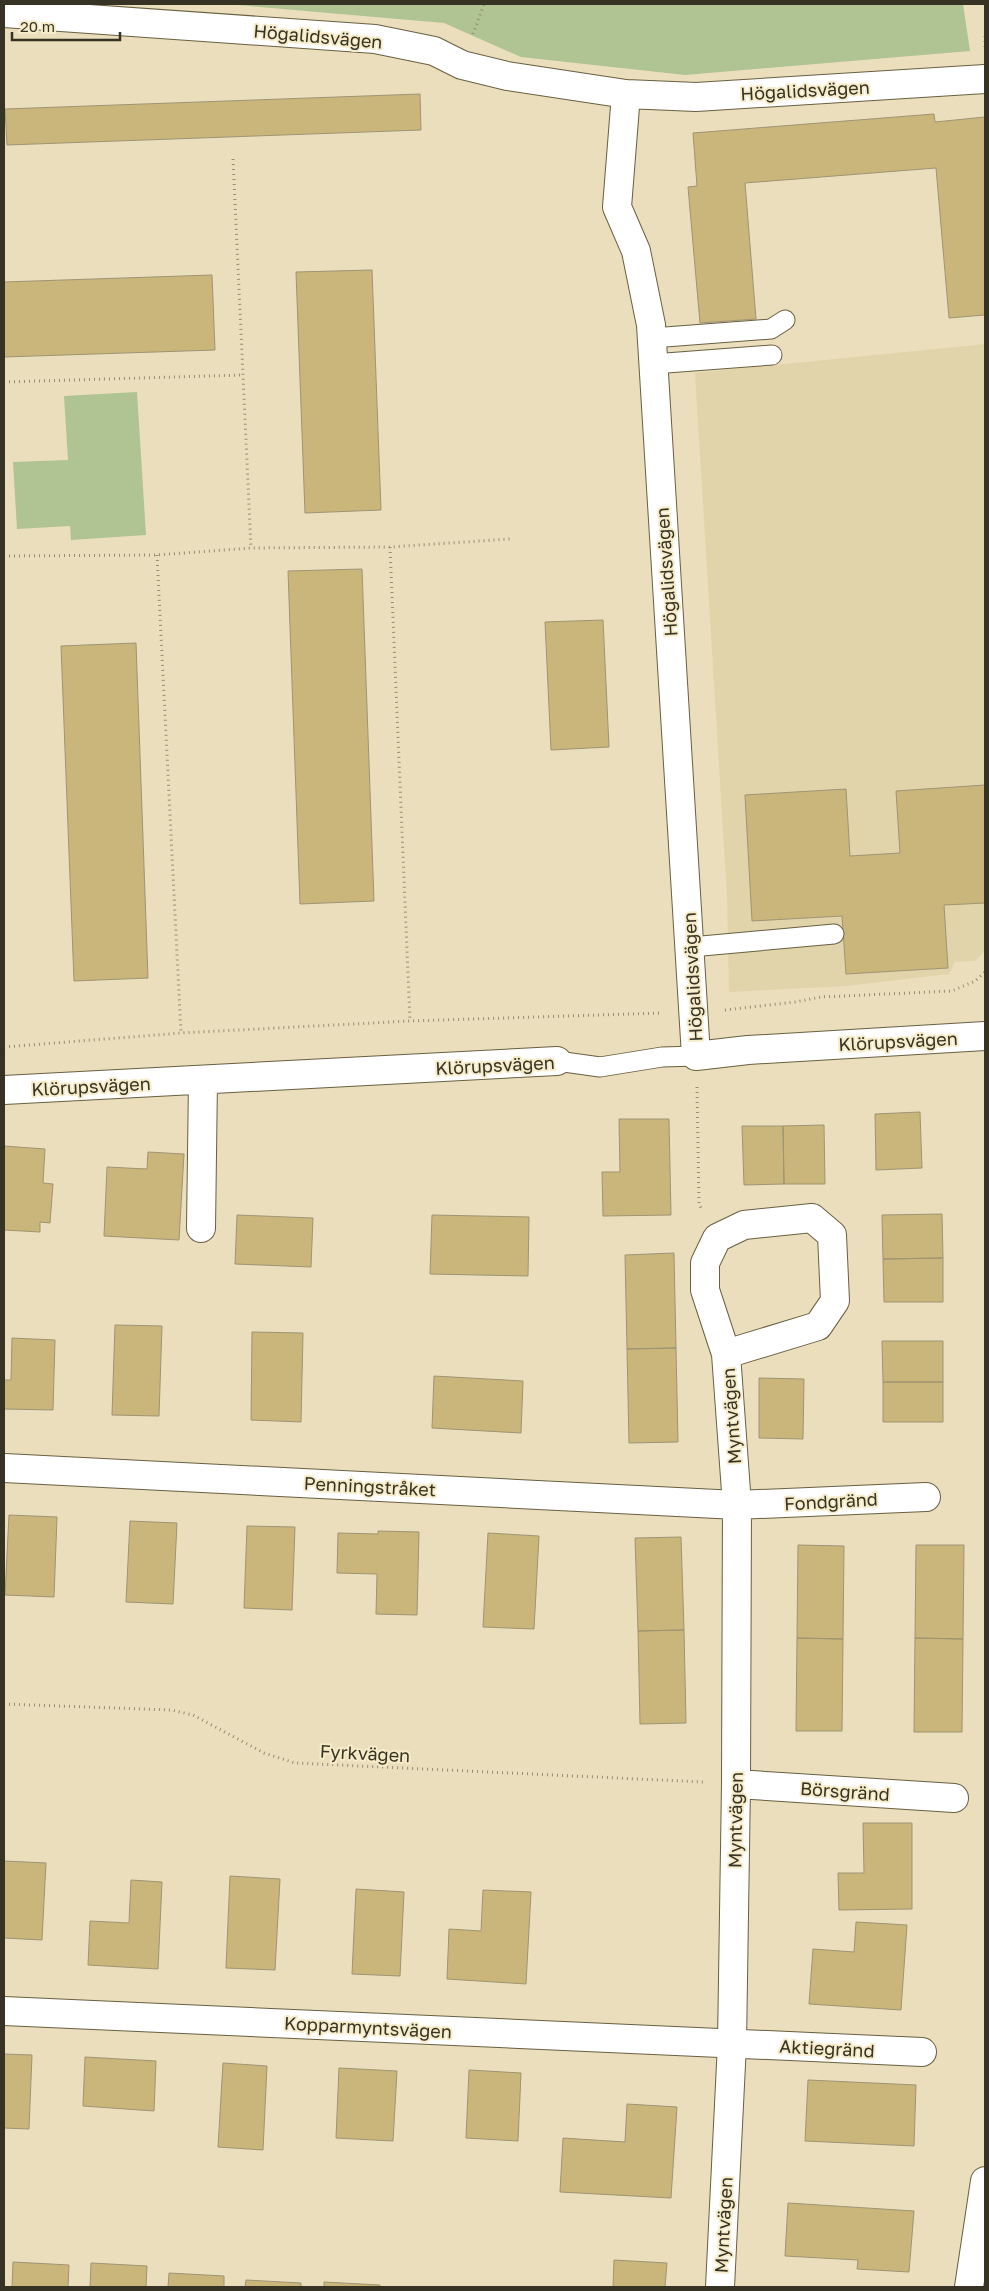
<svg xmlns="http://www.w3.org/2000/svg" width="989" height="2291" viewBox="0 0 989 2291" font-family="'Golos Text',sans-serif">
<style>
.built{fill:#e1d4aa}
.green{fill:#b0c392}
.building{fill:#cab67b;stroke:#9f9474}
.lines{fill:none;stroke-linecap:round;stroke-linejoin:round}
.service-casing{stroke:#695f41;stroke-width:21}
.minor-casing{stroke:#695f41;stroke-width:30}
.tertiary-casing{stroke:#695f41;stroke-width:30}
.path{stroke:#958d74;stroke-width:3;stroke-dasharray:1 4;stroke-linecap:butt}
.service{stroke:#fff;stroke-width:19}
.minor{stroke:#fff;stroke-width:28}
.tertiary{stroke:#fff;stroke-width:28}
.labels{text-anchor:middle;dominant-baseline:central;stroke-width:4;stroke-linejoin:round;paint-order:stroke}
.street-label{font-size:18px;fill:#363224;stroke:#f7ecc9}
</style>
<rect width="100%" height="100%" fill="#eadebc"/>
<path class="built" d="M985 344V951L975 961 955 962 949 974 846 986 729 992 727 896 695 373Z"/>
<path class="green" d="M226 4H963L970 51 685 75 521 57 444 23Z
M137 392 146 535 71 540 70 526 17 529 13 462 68 460 64 396Z"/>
<path class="building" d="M420 94 421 130 7 145 5 109Z
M934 114 935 122 985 117V315L949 318 936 168 745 183 756 319 700 323 688 187 697 186 693 133Z
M372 270 381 510 305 513 296 272Z
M212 275 215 350 4 357V282Z
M362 569 374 901 300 904 288 571Z
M603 620 609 747 551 750 545 622Z
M136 643 148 978 74 981 61 646Z
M985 785V903L944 905 948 968 846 974 842 916 752 921 745 795 846 789 850 856 900 853 896 791Z
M920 1112 922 1168 876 1170 875 1114Z
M619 1119H669L671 1215 603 1216 602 1172H620Z
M824 1125 825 1184H784L783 1126Z
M742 1126H783L784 1184 744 1185Z
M4 1146 45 1149 43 1183 53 1184 50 1223 40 1222V1232L4 1230Z
M148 1152 184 1154 179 1240 104 1236 107 1167 147 1169Z
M942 1214 943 1258 883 1259 882 1215Z
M237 1215 313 1218 311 1267 235 1264Z
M432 1215 529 1217 528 1276 430 1274Z
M674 1253 676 1348 627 1349 625 1255Z
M943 1258V1302H884L883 1259Z
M115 1325 162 1326 159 1416 112 1415Z
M252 1332 303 1333 301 1422 251 1420Z
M12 1338 55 1340 53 1410 4 1409V1380H11Z
M882 1341H943V1382H883Z
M676 1348 678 1442 629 1443 627 1349Z
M434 1376 523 1381 521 1433 432 1428Z
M759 1378 804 1379 803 1439 759 1438Z
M883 1382H943V1422H883Z
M9 1515 57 1517 54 1597 5 1595Z
M130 1521 177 1523 173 1604 126 1602Z
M247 1526 295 1527 292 1610 244 1608Z
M378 1531 419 1532 417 1615 376 1614 377 1574 337 1573 338 1533 378 1534Z
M488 1533 539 1536 534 1629 483 1627Z
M681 1537 684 1630 638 1631 635 1538Z
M798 1545 844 1546 843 1639 797 1638Z
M916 1545H964L963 1639 915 1638Z
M684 1630 686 1723 640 1724 638 1631Z
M797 1638 843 1639 842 1731H796Z
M915 1638 963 1639 962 1732H914Z
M863 1823H912V1909L839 1910 838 1873H864Z
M4 1861 46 1863 42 1940 4 1938Z
M230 1876 280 1879 275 1970 226 1968Z
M131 1880 162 1882 158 1969 88 1965 90 1921 129 1923Z
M356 1889 404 1892 400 1976 352 1974Z
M483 1890 531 1892 526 1984 447 1979 449 1929 481 1931Z
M856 1922 907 1925 901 2010 809 2004 813 1949 854 1952Z
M4 2054 32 2055 29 2129 4 2128Z
M85 2057 156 2061 154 2111 83 2106Z
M223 2063 267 2066 263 2150 218 2147Z
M339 2068 397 2071 393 2141 336 2138Z
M469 2070 521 2073 518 2141 466 2138Z
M808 2080 916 2085 914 2146 805 2141Z
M627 2104 677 2107 671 2198 560 2192 563 2138 625 2142Z
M788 2203 914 2211 909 2272 857 2269 858 2260 785 2256Z
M614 2260 667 2263 665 2287H613Z
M13 2262 69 2265 68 2287H12Z
M91 2263 147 2266 146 2287H90Z
M169 2273 224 2276V2287H168Z
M246 2280 301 2283V2287H245Z
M324 2282 380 2285V2287H324Z"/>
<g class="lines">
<g class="service-casing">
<path id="service" d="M652 338 771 329 785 320
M653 364 772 355
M691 947 834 934
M557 1061 600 1067 662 1057 696 1056"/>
</g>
<g class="minor-casing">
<path id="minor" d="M4 13 375 39 434 51 462 65 507 76 626 94 696 97 985 79
M626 94 617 207 636 251 651 325 696 1056 748 1050 985 1036
M4 1090 557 1061
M201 1228 203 1080
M4 1468 737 1505 926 1497
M736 1784 954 1798
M4 2011 922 2052
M720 2287 732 2044 736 1784 737 1505 726 1354 705 1290V1263L717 1238 744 1225 812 1218 832 1235 835 1301 818 1326 726 1354"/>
</g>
<g class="tertiary-casing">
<path id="tertiary" d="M969 2287 985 2181"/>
</g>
<path class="path" d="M473 34 484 4
M985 47V36
M233 159 251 548
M4 382 243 375
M390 547 410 1021
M157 555 181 1033
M4 556 157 555 251 548 390 547 510 539
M725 1010 795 1002 821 997 952 991 975 981 985 972
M4 1047 181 1033 410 1021 662 1013
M697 1087 699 1204 702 1210
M4 1704 171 1710 193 1715 264 1753 295 1763 703 1782"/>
<use href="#service" class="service"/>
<use href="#minor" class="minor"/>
<use href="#tertiary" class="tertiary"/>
</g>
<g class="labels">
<g class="street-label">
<text transform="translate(318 36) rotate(5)">Högalidsvägen</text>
<text transform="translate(805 90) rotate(-3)">Högalidsvägen</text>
<text transform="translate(666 572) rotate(-94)">Högalidsvägen</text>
<text transform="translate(692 977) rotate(-93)">Högalidsvägen</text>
<text transform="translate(898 1041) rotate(-3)">Klörupsvägen</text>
<text transform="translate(495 1065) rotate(-3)">Klörupsvägen</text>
<text transform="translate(91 1086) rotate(-3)">Klörupsvägen</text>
<text transform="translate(731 1416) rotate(-94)">Myntvägen</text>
<text transform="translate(370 1486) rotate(3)">Penningstråket</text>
<text transform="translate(831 1501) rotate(-3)">Fondgränd</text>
<text transform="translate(365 1753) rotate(3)">Fyrkvägen</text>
<text transform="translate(845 1791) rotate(4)">Börsgränd</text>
<text transform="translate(735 1820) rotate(-89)">Myntvägen</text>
<text transform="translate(368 2027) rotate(3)">Kopparmyntsvägen</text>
<text transform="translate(827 2048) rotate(3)">Aktiegränd</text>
<text transform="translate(723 2225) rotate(-87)">Myntvägen</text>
</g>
</g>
<rect width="989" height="2291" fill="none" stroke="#363224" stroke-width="10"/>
<path d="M12 32v8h108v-8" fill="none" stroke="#363224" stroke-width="2.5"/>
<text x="20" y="32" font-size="15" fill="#363224" stroke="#f7ecc9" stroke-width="4" paint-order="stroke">20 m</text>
</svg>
